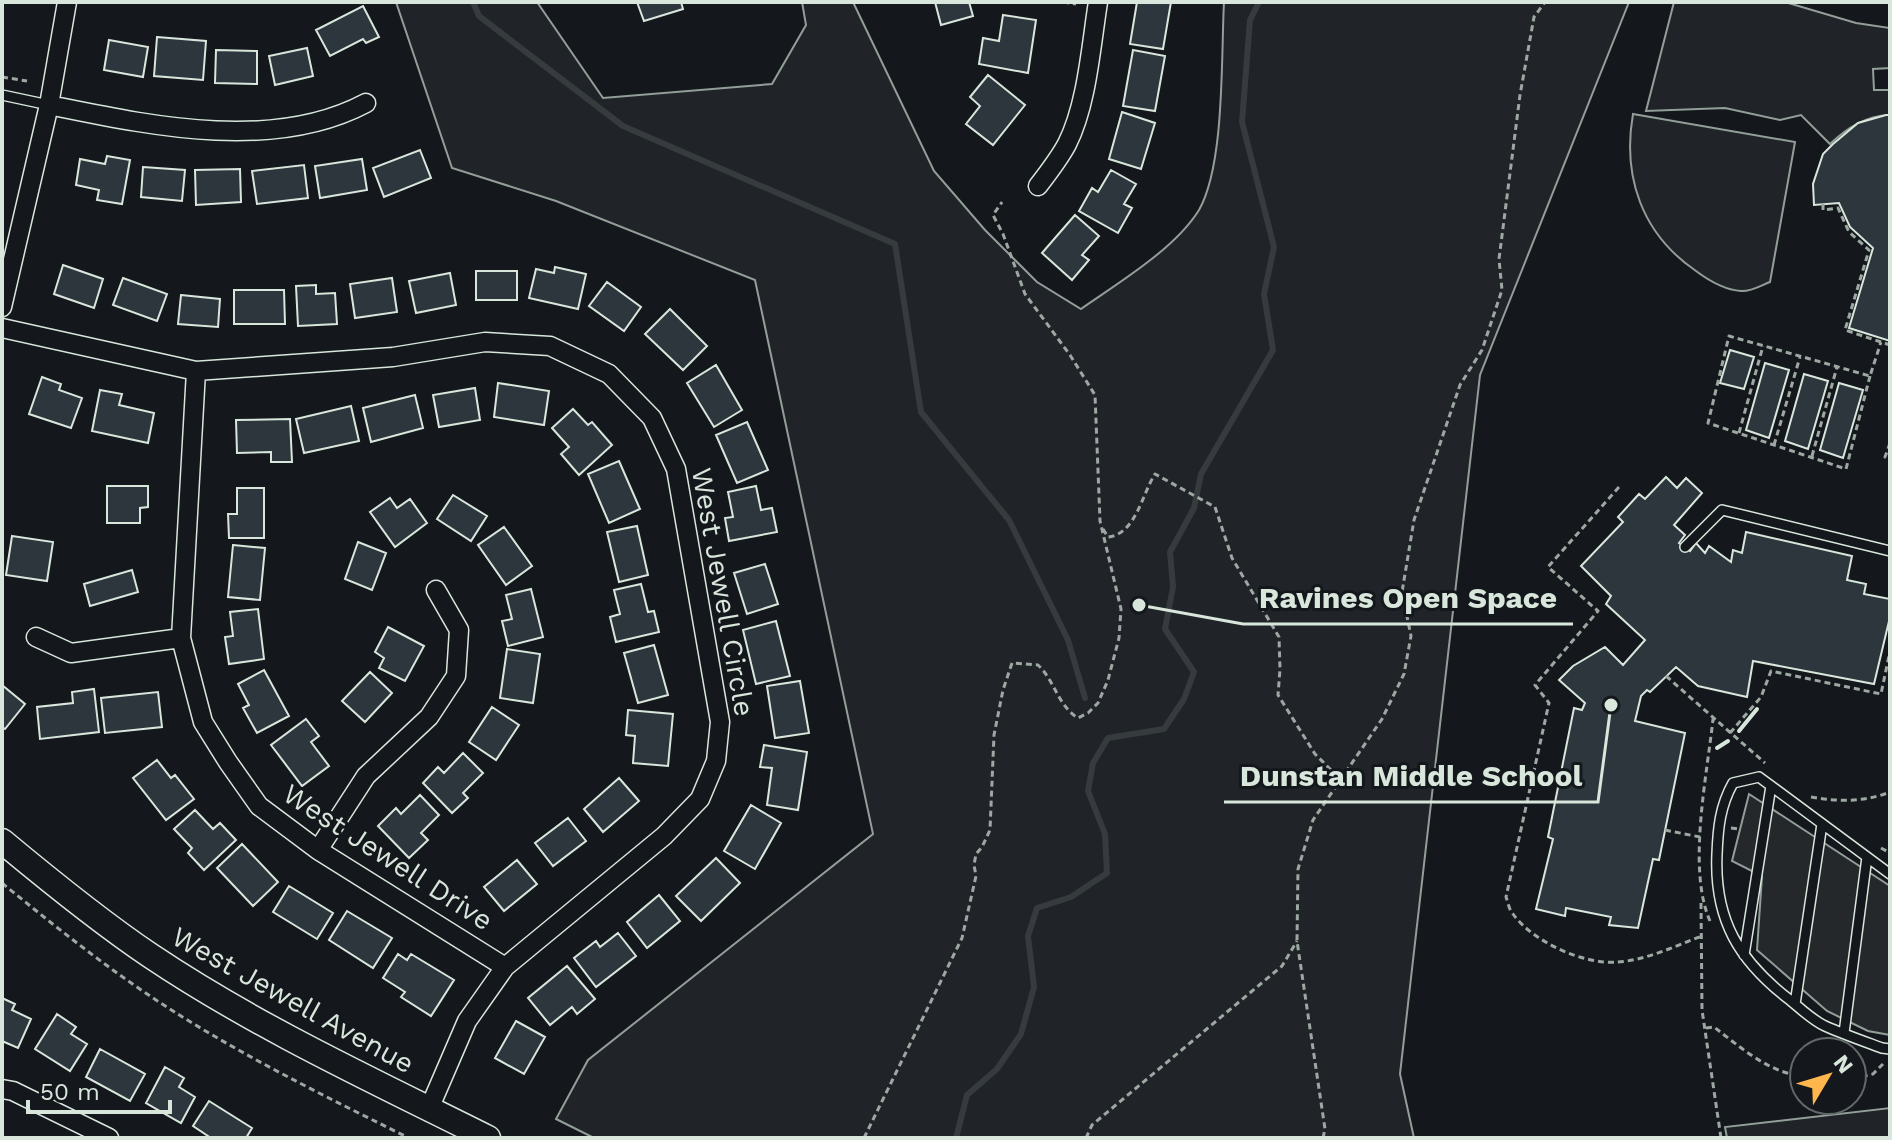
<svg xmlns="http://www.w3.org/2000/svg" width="1892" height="1140" viewBox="0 0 1892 1140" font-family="'Work Sans',sans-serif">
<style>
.green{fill:#202428;stroke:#939e99;stroke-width:2}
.parking{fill:#24282b;stroke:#939e99;stroke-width:2}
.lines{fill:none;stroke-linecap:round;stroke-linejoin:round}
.stream{stroke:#363b3e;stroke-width:6}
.building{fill:#2c363c;stroke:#d8e6dc;stroke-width:2}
.lane-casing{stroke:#d8e6dc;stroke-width:12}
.street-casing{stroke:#d8e6dc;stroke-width:21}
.secondary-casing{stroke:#d8e6dc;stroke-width:27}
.path{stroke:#9da8a2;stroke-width:3;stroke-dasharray:6 4;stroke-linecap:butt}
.lane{stroke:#14181c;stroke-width:9}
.street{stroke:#14181c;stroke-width:18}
.secondary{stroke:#14181c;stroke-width:24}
.wall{stroke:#d8e6dc;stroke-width:4}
.labels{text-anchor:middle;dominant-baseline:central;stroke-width:6;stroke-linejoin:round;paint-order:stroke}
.street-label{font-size:28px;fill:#d8e6dc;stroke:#14181c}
.leader{fill:none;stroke:#d8e6dc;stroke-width:3}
.callout-dot{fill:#d8e6dc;stroke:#14181c;stroke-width:3}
.callout-label{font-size:30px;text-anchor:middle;font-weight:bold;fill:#d8e6dc;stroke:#14181c;stroke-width:6;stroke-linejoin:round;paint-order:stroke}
</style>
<rect width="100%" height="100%" fill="#14181c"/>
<path class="green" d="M396 2H537L603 98 772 84 806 25 802 2H853L934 171 985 230 1037 282 1081 309C1118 283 1175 249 1199 210 1225 164 1221 57 1224 2H1629L1480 375 1400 1074 1414 1138H594L556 1119 588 1060 873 834 755 280 556 201 452 168Z
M1674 2H1785L1856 23 1890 28V68L1873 69 1874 90H1890V115C1865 116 1847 128 1830 144L1801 115 1780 120 1725 108 1646 111Z
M1633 114 1795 142 1770 282C1762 285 1750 292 1741 291 1725 290 1708 280 1696 271 1642 234 1622 177 1633 114Z
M1890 1108V1138H1727L1725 1127Z"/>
<path class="parking" d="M1749 794 1890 886V1035L1868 1031 1827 1011 1757 950 1762 876 1732 861Z"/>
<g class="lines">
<path class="stream" d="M473 2 479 16 623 126 895 244 921 412 1009 520 1068 640 1085 698
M956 1138 967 1095 997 1069 1021 1034 1034 987 1028 936 1037 908 1071 897 1107 873 1105 834 1088 791 1093 763 1108 738 1164 729 1184 699 1194 672 1165 629 1173 587 1170 552 1194 508 1201 474 1273 350 1264 294 1274 247 1242 122 1250 20 1259 2"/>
</g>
<path class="building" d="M637 2H681L683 9 644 21Z
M935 2H969L973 16 941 25Z
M1137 2H1171L1163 49 1130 44Z
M363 6 379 37 366 43 363 39 330 56 316 30Z
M1003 15 1036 20 1028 73 979 64 983 38 999 41Z
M157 37 206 41 203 80 154 76Z
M109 40 148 47 143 77 104 70Z
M307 48 313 76 275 85 269 56Z
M216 50 257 51V84L215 83Z
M1133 50 1165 56 1155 111 1123 106Z
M988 75 1025 105 993 145 966 124 980 106 970 97Z
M1122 112 1155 123 1141 169 1109 159Z
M1886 115H1890V341L1849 328 1873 248 1850 227 1839 203 1814 205 1813 184 1823 154 1833 144 1858 123Z
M420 150 431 178 384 197 373 168Z
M107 156 130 160 122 204 97 200 99 190 76 185 80 159 105 164Z
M362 159 367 190 320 198 315 166Z
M304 165 308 198 257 204 252 171Z
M143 167 185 170 182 201 141 197Z
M240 169 241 202 196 205 195 170Z
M1111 170 1136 184 1124 204 1132 208 1118 233 1079 211 1092 188 1098 192Z
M1075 215 1099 236 1082 255 1089 260 1072 280 1042 253Z
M63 265 103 279 94 308 54 294Z
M555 267 586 274 578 309 529 298 536 269 554 273Z
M476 271H517V300H476Z
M450 273 456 305 416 313 409 281Z
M123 278 167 294 157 321 113 305Z
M392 278 397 312 355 318 350 284Z
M607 282 641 307 624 331 589 306Z
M316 285V294L335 293 337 324 298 326 296 286Z
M234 290H284L285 324H234Z
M181 295 220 299 218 327 178 324Z
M670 309 707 346 683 370 645 334Z
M1730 350 1754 357 1744 389 1720 383Z
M1765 363 1789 370 1769 438 1746 430Z
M716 365 742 410 714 427 687 383Z
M1804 374 1828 381 1808 449 1785 441Z
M42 377 61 384 59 390 82 398 71 428 29 414Z
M498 383 549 391 544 425 494 417Z
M1839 383 1863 390 1843 458 1820 450Z
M475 388 480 420 439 427 433 395Z
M100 390 122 394 119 405 154 413 148 443 92 431Z
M415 395 423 428 371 442 363 408Z
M351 406 359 441 304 453 296 419Z
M573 409 588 425 592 422 612 445 579 475 561 454 569 447 552 428Z
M290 419 292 462H271V452L237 453 236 420Z
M747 422 768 470 737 483 716 435Z
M619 461 640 509 609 523 588 474Z
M1666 477 1677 488 1686 478 1702 493 1674 525 1685 535 1679 543 1690 551 1696 543 1705 553 1709 546 1731 562 1733 550 1742 553 1746 532 1852 556 1847 580 1866 584 1864 594 1890 599V617L1874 684 1753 661 1747 697 1698 686 1676 667 1650 692 1647 690 1641 696 1635 721 1685 733 1659 860 1653 859 1638 928 1609 925 1611 917 1566 908 1565 916 1536 909 1553 839 1548 837 1574 708 1582 710 1585 703 1559 680 1573 666 1605 647 1623 665 1645 640 1606 604 1611 596 1581 566 1623 522 1618 517 1639 494 1645 499Z
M107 486H148V507L140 508V523H107Z
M756 486 761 510 772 508 777 532 729 541 725 518 733 517 728 492Z
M237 488H264V538H229L228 514H237Z
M453 495 487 516 471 541 437 519Z
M390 498 397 508 410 499 427 523 395 547 370 512Z
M637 526 648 575 619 582 607 532Z
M504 527 532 566 506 585 478 545Z
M12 536 53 542 47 581 6 575Z
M358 542 386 553 372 590 345 579Z
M233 545 265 548 260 600 228 597Z
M765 564 778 604 747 614 734 573Z
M132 570 138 592 90 606 84 584Z
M641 584 648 612 654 611 659 632 616 642 610 617 620 614 614 590Z
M531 589 543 637 508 646 502 621 512 619 506 595Z
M258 609 264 659 229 664 225 637 233 636 230 612Z
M776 621 790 676 756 684 743 630Z
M388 627 424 646 405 681 379 668 384 658 375 652Z
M654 645 668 695 638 703 624 653Z
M507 649 540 654 533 703 500 698Z
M264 670 289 716 257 733 243 708 249 705 238 684Z
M370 672 392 693 365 722 342 701Z
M800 681 809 733 775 738 767 686Z
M2 685 25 704 5 729 2 727Z
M94 689 99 732 40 739 37 707 73 703 72 692Z
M158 692 162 727 105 733 101 698Z
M492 707 519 725 496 760 469 742Z
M628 710 673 714 668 766 633 763 635 736 626 735Z
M306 719 319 736 311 742 329 766 302 786 271 745Z
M764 745 807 752 798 810 767 805 772 768 760 767Z
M463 753 483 773 463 793 468 798 452 813 423 783 438 767 444 773Z
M157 760 171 778 175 775 194 799 166 820 133 778Z
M619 778 639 801 603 832 584 809Z
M420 795 439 815 421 833 428 840 409 858 378 826 396 808 401 814Z
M751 805 781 823 755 869 724 851Z
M195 810 213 829 220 823 236 840 204 870 188 853 192 848 174 829Z
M568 818 586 841 553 866 535 843Z
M242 844 278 882 253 906 217 868Z
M716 858 740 883 701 921 676 896Z
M517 860 537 884 504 911 484 887Z
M289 886 333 913 317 939 273 912Z
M659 895 680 921 647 948 627 922Z
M347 911 392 938 373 968 329 940Z
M618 933 636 956 596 987 574 958 596 941 600 947Z
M398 954 407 960 411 954 454 980 431 1016 401 997 405 992 383 978Z
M567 966 595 999 577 1014 572 1007 550 1025 528 998Z
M2 998 15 1004 12 1010 31 1019 18 1048 2 1041Z
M57 1014 76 1027 71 1034 87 1044 70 1071 35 1049Z
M516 1021 545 1037 524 1074 495 1058Z
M100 1049 145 1074 130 1101 86 1077Z
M165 1067 184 1078 179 1087 195 1097 181 1123 146 1103Z
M209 1101 252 1128 246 1138H211L193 1126Z"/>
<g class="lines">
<g class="lane-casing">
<path id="lane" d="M2 95 49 105
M1685 547 1722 510 1890 551
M1890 874 1759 777 1733 783C1720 806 1718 828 1717 854 1714 920 1739 961 1790 1000 1801 1009 1812 1020 1825 1026 1843 1034 1863 1041 1882 1048L1890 1049
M1744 955 1771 786
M1795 1004 1822 824
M1844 1033 1867 857"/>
</g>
<g class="street-casing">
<path id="street" d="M49 105C148 125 272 153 366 103
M1038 186C1048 173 1059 159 1067 144 1087 105 1091 46 1098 2
M2 307 49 105 67 2
M2 328 196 371 393 357 485 342 550 346 609 374 652 418 676 469 720 722 716 761 700 799 664 836 505 967 467 1021 429 1109
M196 371 181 638 203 722 228 762 259 806 318 850 505 967
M36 637 71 653 181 638
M318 850 366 776 429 717 456 676 459 630 436 590
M2 1089 13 1091 109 1138"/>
</g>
<g class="secondary-casing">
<path id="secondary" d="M2 841C50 881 99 921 151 956 257 1027 374 1081 488 1138"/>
</g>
<path class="path" d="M1063 2 1076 4
M2 77 27 81
M1823 204V210L1838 208 1849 232 1869 250 1845 330 1890 345
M1870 376 1846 469 1708 423 1729 336 1870 376 1881 342
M1739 433 1763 346
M1890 443 1885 457 1890 459
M1774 445 1800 357
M1812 456 1837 367
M1619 487 1548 567 1598 611 1535 685 1549 703 1506 897C1508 902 1509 910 1513 914 1533 942 1584 965 1618 962 1647 960 1675 946 1702 936
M1103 529 1108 537C1136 534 1142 494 1155 474L1215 507 1232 558 1279 637 1280 669 1278 695 1315 754 1340 779
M1666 676 1765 763
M1730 733 1761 697 1771 671 1881 694 1890 651
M1811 797C1838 802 1865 802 1890 792
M1731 828 1740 829
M1665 830 1700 837
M1881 848 1890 853
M2 883C57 928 113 973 173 1011 247 1058 330 1099 409 1138
M1701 903 1702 1010 1721 1138
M1710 921C1687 869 1707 776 1713 719
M1706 1028 1714 1027C1740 1047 1770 1074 1804 1076
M1852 1079 1873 1074 1883 1064
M864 1138 962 938 976 876 974 865 976 854 982 847 990 830 994 735 1003 690 1012 663 1038 665C1055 681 1058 706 1078 718L1088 713 1098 703 1108 680 1119 638 1121 609 1100 521 1095 395 1070 355 1025 294 1003 234 993 215 1002 202
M1086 1138 1092 1125 1282 966 1297 941
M1323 1138 1325 1129 1297 941 1298 869 1313 820 1382 719 1404 674 1411 636 1402 592 1414 520 1460 385 1482 350 1502 290 1499 259 1520 95 1534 17 1545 2"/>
<use href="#lane" class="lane"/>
<use href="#street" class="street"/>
<use href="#secondary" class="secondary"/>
<path class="wall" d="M1739 731 1757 709
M1717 748 1728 741"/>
</g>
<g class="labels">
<g class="street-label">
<text transform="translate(723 592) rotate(80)">West Jewell Circle</text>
<text transform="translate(388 857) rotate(33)">West Jewell Drive</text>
<text transform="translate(293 1000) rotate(29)">West Jewell Avenue</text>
</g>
</g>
<path class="leader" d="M1139 605L1243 624H1573M1611 705L1598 802H1224"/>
<g class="callout-dot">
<circle cx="1139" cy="605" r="8"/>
<circle cx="1611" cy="705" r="8"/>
</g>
<g class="callout-label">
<text x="1408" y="608">Ravines Open Space</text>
<text x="1411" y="786">Dunstan Middle School</text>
</g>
<rect width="1892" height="1140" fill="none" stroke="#d8e6dc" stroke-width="8"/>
<g transform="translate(1828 1076) rotate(52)"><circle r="38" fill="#14181c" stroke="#626a69" stroke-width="2"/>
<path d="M0-6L14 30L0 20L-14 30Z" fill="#ffb74d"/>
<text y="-12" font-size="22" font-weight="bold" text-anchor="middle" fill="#d8e6dc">N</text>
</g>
<path d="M28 1100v12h142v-12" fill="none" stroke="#d8e6dc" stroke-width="4"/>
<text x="40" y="1100" font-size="24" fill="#d8e6dc" stroke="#14181c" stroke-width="6" paint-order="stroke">50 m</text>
</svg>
